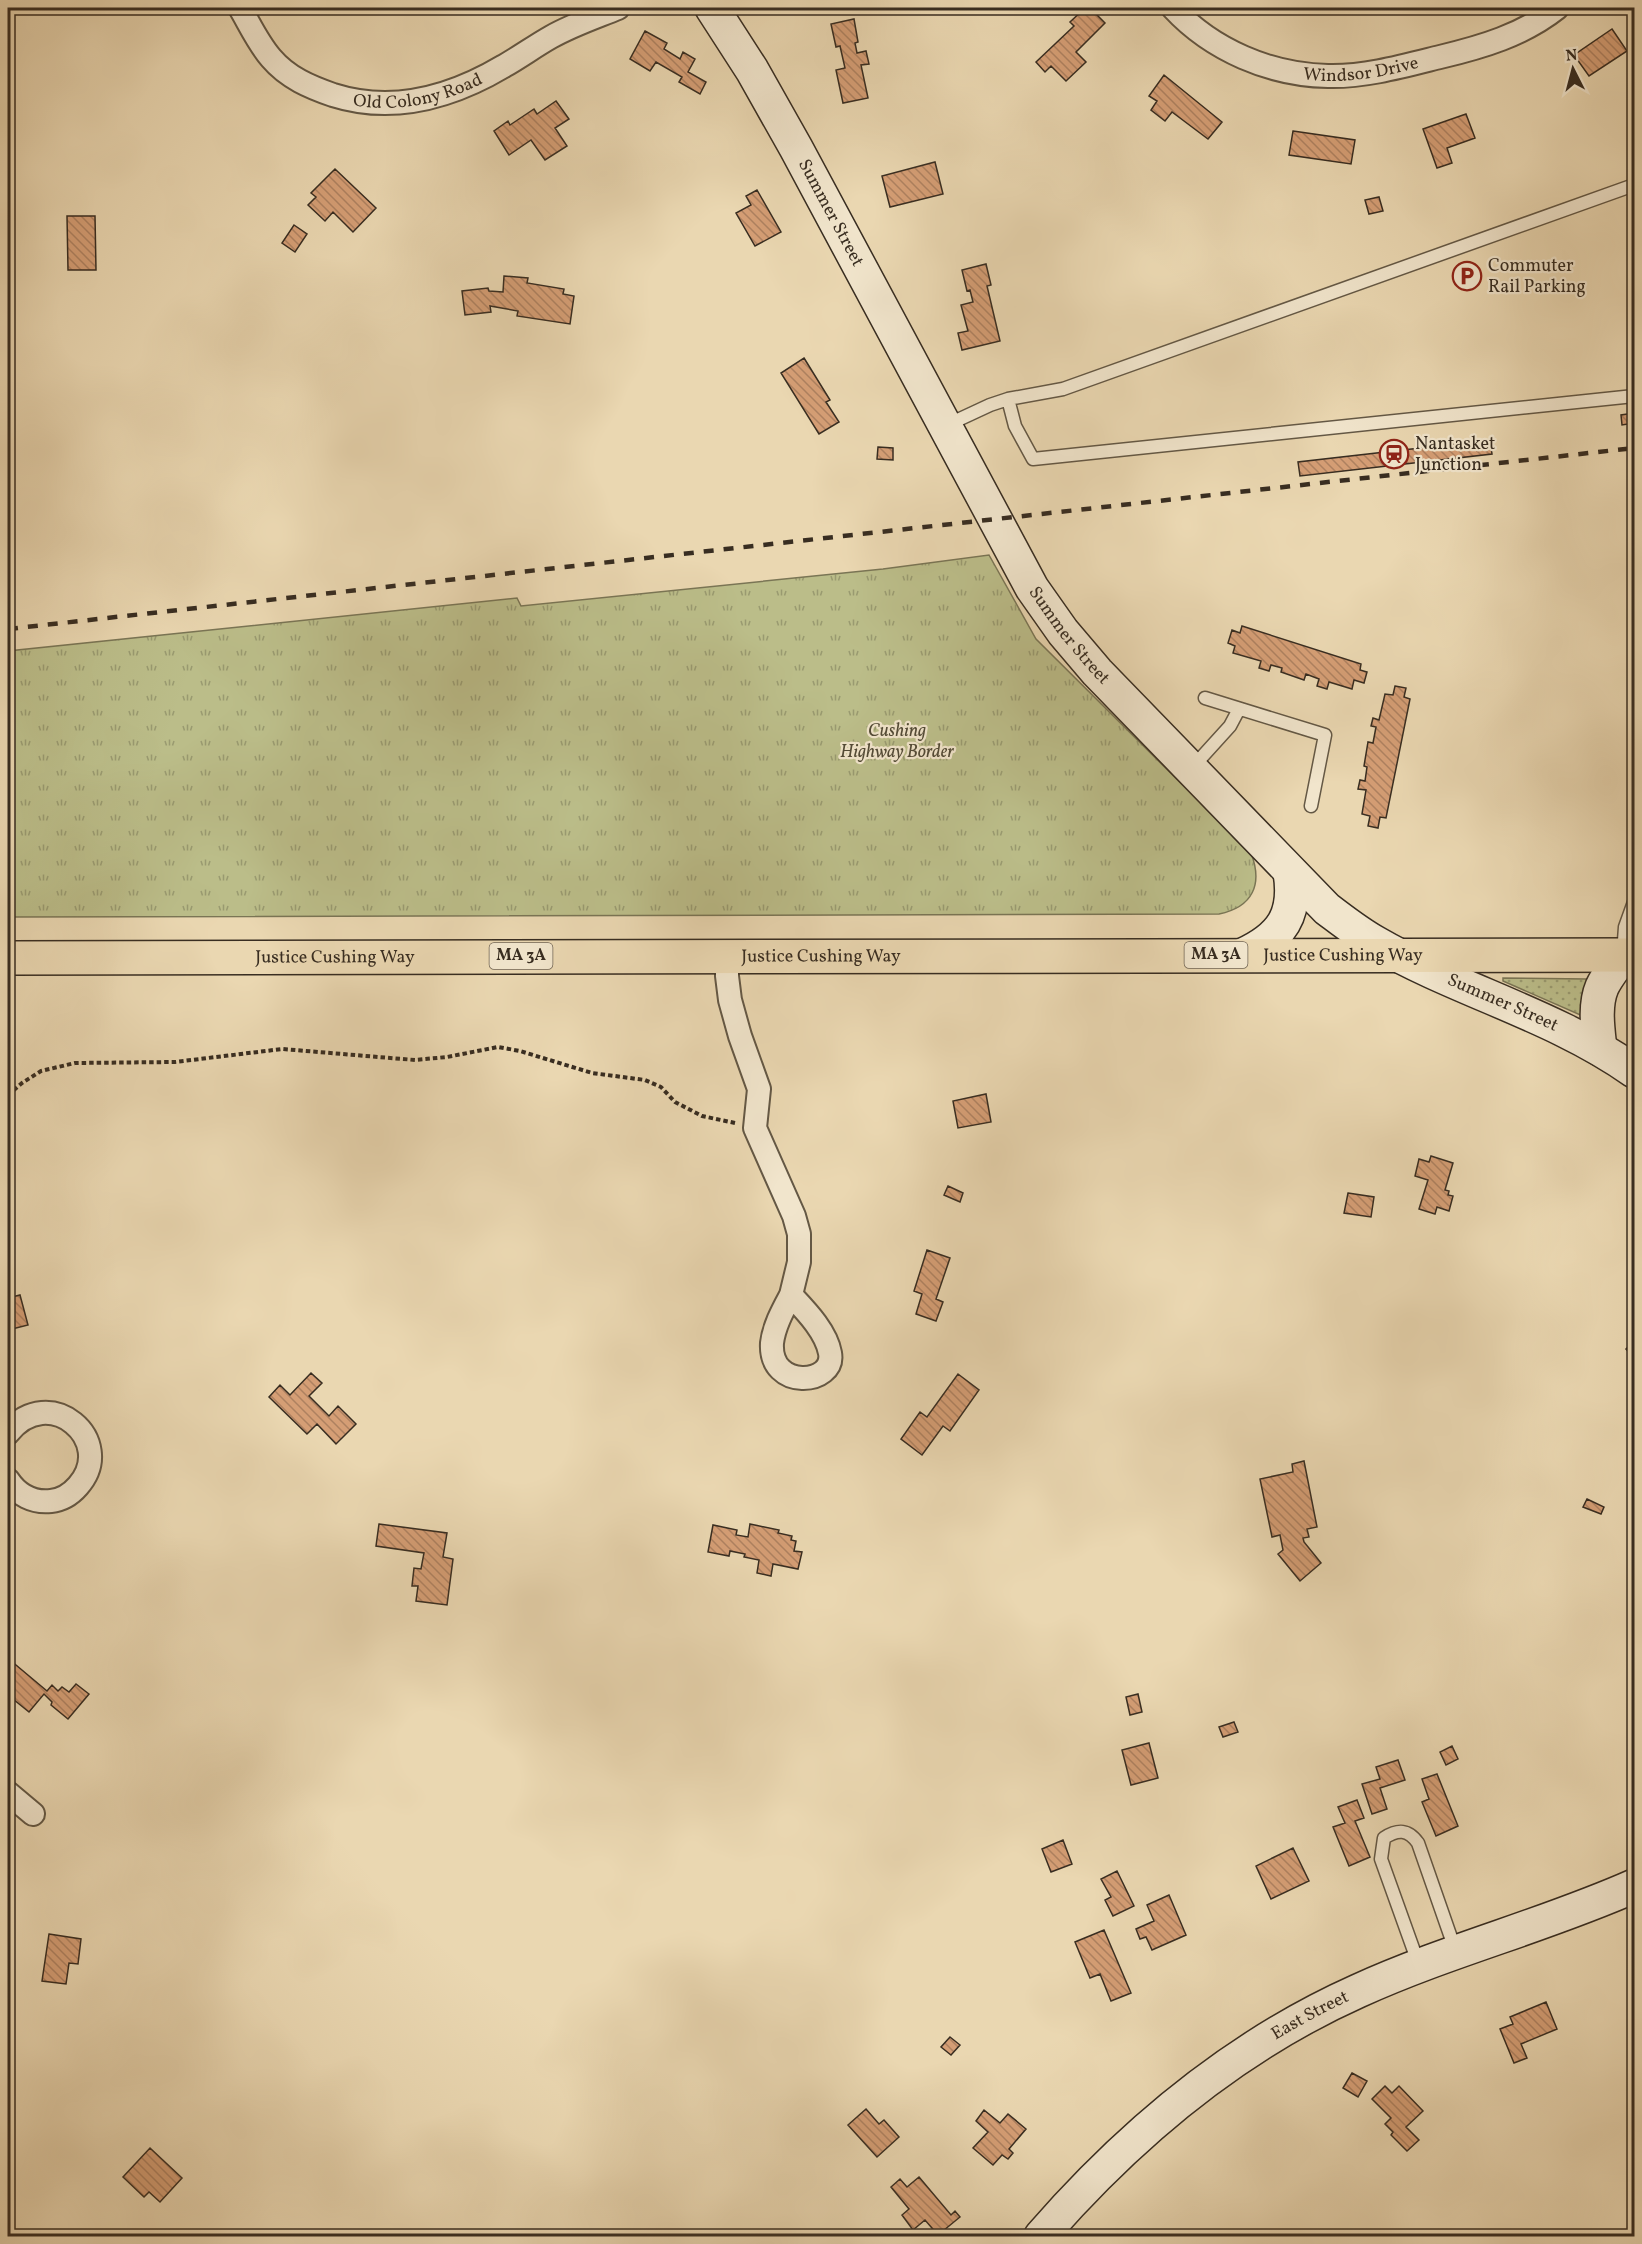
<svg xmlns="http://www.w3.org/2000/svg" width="1642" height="2244" viewBox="0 0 1642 2244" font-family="Vollkorn,serif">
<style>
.grass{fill:url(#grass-dots);stroke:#7a7555;stroke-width:1.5}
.park{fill:url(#park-tufts);stroke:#7a7555;stroke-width:1.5}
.building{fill:url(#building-back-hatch);stroke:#382d21;stroke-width:1.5}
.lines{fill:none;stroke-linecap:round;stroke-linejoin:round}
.lane-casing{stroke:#645845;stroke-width:15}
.street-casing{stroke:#645845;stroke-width:26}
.secondary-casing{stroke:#382d21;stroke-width:36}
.primary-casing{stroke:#382d21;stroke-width:36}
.path{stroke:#382d21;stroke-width:4;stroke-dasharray:4.5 3;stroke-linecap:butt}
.lane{stroke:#f1e5cc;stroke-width:12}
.street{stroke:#f1e5cc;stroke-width:22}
.secondary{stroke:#f1e5cc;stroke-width:33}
.primary{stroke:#ead7b1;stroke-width:33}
.rail{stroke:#382d21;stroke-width:4.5;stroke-dasharray:10 10;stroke-linecap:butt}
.labels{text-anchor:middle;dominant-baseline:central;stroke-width:4.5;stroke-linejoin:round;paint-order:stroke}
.shield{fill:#f1e5cc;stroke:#706454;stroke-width:1.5}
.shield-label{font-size:16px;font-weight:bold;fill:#382d21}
.street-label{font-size:18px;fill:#382d21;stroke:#f1e5cc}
.poi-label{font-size:18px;fill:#382d21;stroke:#f1e5cc;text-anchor:start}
.park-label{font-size:18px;font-style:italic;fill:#524a36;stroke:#f1e5cc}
</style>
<defs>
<pattern id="grass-dots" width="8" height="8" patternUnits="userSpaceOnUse" patternTransform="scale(1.5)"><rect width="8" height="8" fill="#bbbd89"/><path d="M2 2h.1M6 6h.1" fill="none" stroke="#999a70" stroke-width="1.8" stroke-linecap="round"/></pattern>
<pattern id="park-tufts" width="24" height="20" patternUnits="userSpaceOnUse" patternTransform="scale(1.5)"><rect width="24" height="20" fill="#bbbd89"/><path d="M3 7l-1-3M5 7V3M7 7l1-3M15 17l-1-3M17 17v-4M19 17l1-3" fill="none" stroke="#999a70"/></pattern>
<pattern id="building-back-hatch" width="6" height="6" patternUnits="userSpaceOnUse" patternTransform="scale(1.5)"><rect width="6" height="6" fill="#d59e75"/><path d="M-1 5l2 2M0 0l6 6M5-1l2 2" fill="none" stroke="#ae8160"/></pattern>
</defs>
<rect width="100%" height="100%" fill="#ead7b1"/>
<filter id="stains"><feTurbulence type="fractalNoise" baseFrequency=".00333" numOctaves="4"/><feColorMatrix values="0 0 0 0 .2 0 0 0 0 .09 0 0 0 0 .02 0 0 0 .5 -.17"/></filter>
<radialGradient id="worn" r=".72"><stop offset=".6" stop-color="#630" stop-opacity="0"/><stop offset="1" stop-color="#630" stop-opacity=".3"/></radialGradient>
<path class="grass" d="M1503 978 1587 979 1585 1017 1503 981Z"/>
<path class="park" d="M989 555 1036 639 1251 853C1263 884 1253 907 1219 914L8 917V651L517 598 521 606 883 569Z"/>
<path class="building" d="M1085 8H1090L1105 23 1076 52 1086 62 1066 81 1051 66 1045 72 1036 62 1074 26 1070 22Z
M1354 8H1382L1356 14Z
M854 19 858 42 855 43 857 53 866 51 869 64 861 65 868 98 843 103 836 70 845 68 840 46 836 47 831 24Z
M1612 29 1627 51 1589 76 1574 55Z
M645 31 667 43 664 49 680 59 683 52 695 59 688 72 706 82 700 94 679 82 682 77 656 62 650 71 630 59Z
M1164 75 1222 122 1208 139 1172 112 1165 121 1151 110 1157 101 1149 96Z
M556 101 569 119 555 128 567 146 545 160 531 140 509 155 494 131 508 121 510 125 534 109 537 114Z
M1466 114 1475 138 1447 148 1452 163 1437 168 1423 129Z
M1293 131 1355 140 1351 164 1289 155Z
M935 162 943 194 890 207 882 176Z
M335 169 376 208 353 232 333 212 325 221 308 205 316 197 311 193Z
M757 190 781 232 755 246 736 213 751 205 746 196Z
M1379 197 1383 211 1369 214 1365 200Z
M67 216H95L96 270H68Z
M294 225 307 234 295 252 282 243Z
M986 264 991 285 987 286 1000 341 962 350 958 333 968 331 961 305 973 302 970 290 967 291 962 270Z
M504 276 528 278 527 283 564 289 563 294 574 296 570 324 517 316 518 311 490 306 491 312 465 315 462 291 488 288 489 291 503 292Z
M804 358 830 400 826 402 839 422 819 434 781 373Z
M1634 413V423L1622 425 1621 415Z
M1490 440 1492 454 1300 476 1298 462Z
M878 447 893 448V460L877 459Z
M1242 626 1361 664 1360 670 1367 672 1364 683 1354 680 1352 689 1329 682 1327 689 1317 686 1319 679 1306 674 1304 680 1281 672 1282 668 1271 665 1269 671 1259 668 1261 661 1233 653 1235 646 1228 643 1232 630 1240 633Z
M1395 686 1406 688 1404 697 1410 699 1386 818 1380 817 1378 828 1368 826 1370 816 1362 814 1366 790 1358 789 1360 780 1365 781 1367 767 1364 766 1368 742 1373 743 1376 727 1371 726 1373 718 1379 720 1385 694 1393 695Z
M986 1094 991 1122 958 1128 953 1101Z
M1431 1156 1453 1163 1445 1190 1449 1191 1448 1195 1453 1196 1449 1211 1437 1207 1435 1214 1419 1209 1428 1180 1415 1176 1419 1159 1429 1162Z
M948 1186 963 1193 960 1202 944 1195Z
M1348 1193 1374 1197 1371 1217 1344 1213Z
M927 1250 950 1258 936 1299 943 1302 936 1321 916 1314 922 1294 914 1291Z
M20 1295 28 1325 8 1330V1298Z
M1634 1341V1358L1626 1349Z
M311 1373 322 1383 309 1396 329 1416 338 1406 356 1424 336 1444 317 1424 307 1434 269 1397 280 1385 290 1395Z
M958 1374 979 1390 950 1431 943 1426 922 1455 901 1439 920 1412 927 1417Z
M1304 1461 1317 1527 1307 1529 1309 1537 1303 1538 1304 1542 1321 1563 1300 1581 1278 1554 1283 1550 1280 1535 1272 1537 1260 1479 1293 1472 1292 1464Z
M1587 1499 1604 1507 1601 1514 1583 1507Z
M379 1524 447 1533 443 1557 453 1559 447 1605 416 1601 418 1586H412L414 1568 421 1569 424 1553 376 1546Z
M750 1524 779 1530 778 1533 792 1536 791 1540 796 1541 794 1551 802 1552 798 1569 773 1564 771 1576 757 1573 759 1560 744 1557 745 1554 730 1551 729 1556 708 1552 713 1525 737 1530 736 1535 748 1537Z
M10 1660 47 1691 52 1685 58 1691 62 1687 69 1692 76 1684 89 1694 68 1719 51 1705 52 1702 44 1694 29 1712 8 1695V1663Z
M1138 1694 1142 1712 1130 1715 1126 1697Z
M1234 1722 1238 1732 1223 1737 1219 1727Z
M1149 1743 1158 1778 1131 1785 1122 1750Z
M1452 1746 1458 1759 1446 1765 1440 1752Z
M1398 1760 1405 1780 1380 1788 1387 1809 1372 1814 1362 1784 1380 1779 1376 1767Z
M1437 1774 1458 1826 1436 1836 1422 1802 1429 1799 1422 1779Z
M1357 1800 1364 1818 1355 1821 1370 1857 1349 1866 1333 1827 1345 1823 1338 1807Z
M1063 1840 1072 1864 1051 1872 1042 1849Z
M1293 1848 1309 1881 1271 1899 1256 1866Z
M1117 1871 1134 1906 1113 1916 1105 1900 1111 1897 1101 1879Z
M1169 1895 1186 1935 1152 1950 1146 1937 1140 1939 1136 1929 1154 1921 1147 1905Z
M1104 1930 1131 1993 1111 2001 1100 1974 1090 1978 1075 1942Z
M49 1934 81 1939 78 1964 69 1963 66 1984 42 1981Z
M1546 2002 1557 2029 1521 2044 1527 2058 1514 2063 1500 2029 1513 2024 1510 2017Z
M950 2037 960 2045 951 2055 941 2047Z
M1352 2073 1367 2081 1358 2097 1343 2088Z
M1385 2086 1392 2093 1399 2086 1423 2111 1406 2127 1419 2140 1407 2151 1391 2135 1393 2132 1385 2124 1391 2118 1372 2099Z
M866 2109 879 2124 884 2120 899 2137 877 2157 848 2125Z
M984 2110 1000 2123 1008 2114 1026 2129 1009 2149 1013 2153 1008 2159 1002 2155 993 2165 973 2148 988 2132 976 2121Z
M150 2148 182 2178 160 2202 149 2192 144 2197 123 2177Z
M919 2177 951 2215 955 2211 960 2217 938 2235 925 2220 913 2230 902 2215 909 2209 891 2187 900 2179 907 2187Z"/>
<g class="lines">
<g class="lane-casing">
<path id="lane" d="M1008 399 1015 426 1033 459 1634 396
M947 425 990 405 1008 399 1063 389 1634 185
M1205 698 1325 735 1311 806
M1191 769 1230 726 1239 709
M1623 954 1625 927 1634 902
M1419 1965 1381 1859 1384 1838C1398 1829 1408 1829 1418 1843L1456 1952"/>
</g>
<g class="street-casing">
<g id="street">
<path id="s1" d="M240 8C250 25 258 43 271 58 288 78 310 87 333 95 393 114 452 97 504 66 520 57 535 46 551 37 572 25 596 17 618 8"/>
<path id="s2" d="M1173 8C1212 50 1270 75 1328 76 1365 77 1404 66 1440 57 1482 47 1523 35 1557 8"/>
<path d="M727 956V976L730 1000 740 1036 759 1089 755 1128 794 1216 799 1234V1262L791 1295C805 1310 826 1331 830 1353 836 1385 769 1391 772 1343 774 1326 783 1310 791 1295"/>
<path d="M8 1433C49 1381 118 1441 78 1486 71 1494 61 1500 51 1501 33 1503 18 1495 8 1480"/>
<path d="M8 1793 33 1814"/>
</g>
</g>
<g class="secondary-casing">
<g id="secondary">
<path id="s3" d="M712 8 752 70 796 148 1032 588 1063 632 1097 672 1327 909C1343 921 1358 933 1376 943 1459 991 1555 1015 1634 1071"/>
<path d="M1243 955C1282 937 1297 915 1290 872"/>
<path d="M1600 1049C1598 1030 1594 1006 1602 987 1607 976 1616 966 1623 955"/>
<path id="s4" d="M1041 2236C1129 2135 1235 2046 1358 1991 1448 1950 1544 1926 1634 1886"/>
</g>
</g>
<g class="primary-casing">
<g id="primary">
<path id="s5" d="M8 958 1634 955"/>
</g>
</g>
<path class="path" d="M8 1095 22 1083 41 1071 75 1063 175 1062 282 1049 415 1060 447 1057 498 1047 520 1051 592 1073 645 1080 661 1087 675 1102 702 1116 735 1123"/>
<use href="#lane" class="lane"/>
<use href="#street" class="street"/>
<use href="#secondary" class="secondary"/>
<use href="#primary" class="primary"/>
<path class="rail" d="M8 629 1634 448"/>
</g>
<defs>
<g id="parking-ring" transform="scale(1.5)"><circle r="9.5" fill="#f1e5cc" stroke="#8f2418" stroke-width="1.5"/><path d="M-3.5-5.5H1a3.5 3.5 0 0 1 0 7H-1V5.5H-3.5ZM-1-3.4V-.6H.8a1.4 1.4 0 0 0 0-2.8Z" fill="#8f2418"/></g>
<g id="station-ring" transform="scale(1.5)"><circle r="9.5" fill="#f1e5cc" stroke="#8f2418" stroke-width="1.5"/><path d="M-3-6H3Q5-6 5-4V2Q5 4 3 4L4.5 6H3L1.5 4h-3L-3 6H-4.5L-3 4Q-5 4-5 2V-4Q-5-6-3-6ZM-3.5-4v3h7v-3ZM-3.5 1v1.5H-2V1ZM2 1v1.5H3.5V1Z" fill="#8f2418"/></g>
</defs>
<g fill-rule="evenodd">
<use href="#parking-ring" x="1467" y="276"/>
<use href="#station-ring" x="1394" y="454"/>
</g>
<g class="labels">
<g class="shield">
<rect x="1184.5" y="942" width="63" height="26" rx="4.5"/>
<rect x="489.5" y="943" width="63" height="26" rx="4.5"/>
</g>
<g class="shield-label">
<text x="1216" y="955">MA 3A</text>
<text x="521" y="956">MA 3A</text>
</g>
<g class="street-label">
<text stroke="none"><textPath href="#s2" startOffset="207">Windsor Drive</textPath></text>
<text stroke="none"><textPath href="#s1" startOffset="219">Old Colony Road</textPath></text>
<text stroke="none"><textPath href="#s3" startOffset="237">Summer Street</textPath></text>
<text stroke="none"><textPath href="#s3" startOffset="723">Summer Street</textPath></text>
<text stroke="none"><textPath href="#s5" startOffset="1335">Justice Cushing Way</textPath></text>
<text stroke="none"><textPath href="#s5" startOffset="813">Justice Cushing Way</textPath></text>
<text stroke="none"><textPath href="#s5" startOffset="327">Justice Cushing Way</textPath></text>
<text stroke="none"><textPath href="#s3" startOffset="1299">Summer Street</textPath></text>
<text stroke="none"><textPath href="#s4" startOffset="350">East Street</textPath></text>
</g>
<g class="poi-label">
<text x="1488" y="266">Commuter<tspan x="1488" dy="21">Rail Parking</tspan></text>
<text x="1415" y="444">Nantasket<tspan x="1415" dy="21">Junction</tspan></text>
</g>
<g class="park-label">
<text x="897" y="731">Cushing<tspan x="897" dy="21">Highway Border</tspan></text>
</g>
</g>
<rect width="1642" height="2244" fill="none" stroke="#ead7b1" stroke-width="30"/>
<rect x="9" y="9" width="1624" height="2226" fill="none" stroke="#382d21" stroke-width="3"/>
<rect x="15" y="15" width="1612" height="2214" fill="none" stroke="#382d21" stroke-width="1.5"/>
<g transform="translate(1573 69) rotate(354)" stroke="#f1e5cc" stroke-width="4.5" paint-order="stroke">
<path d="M0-4.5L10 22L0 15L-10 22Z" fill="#382d21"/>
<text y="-9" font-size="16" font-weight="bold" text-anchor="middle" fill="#382d21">N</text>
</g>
<rect width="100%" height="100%" filter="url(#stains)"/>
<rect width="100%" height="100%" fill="url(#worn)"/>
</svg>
